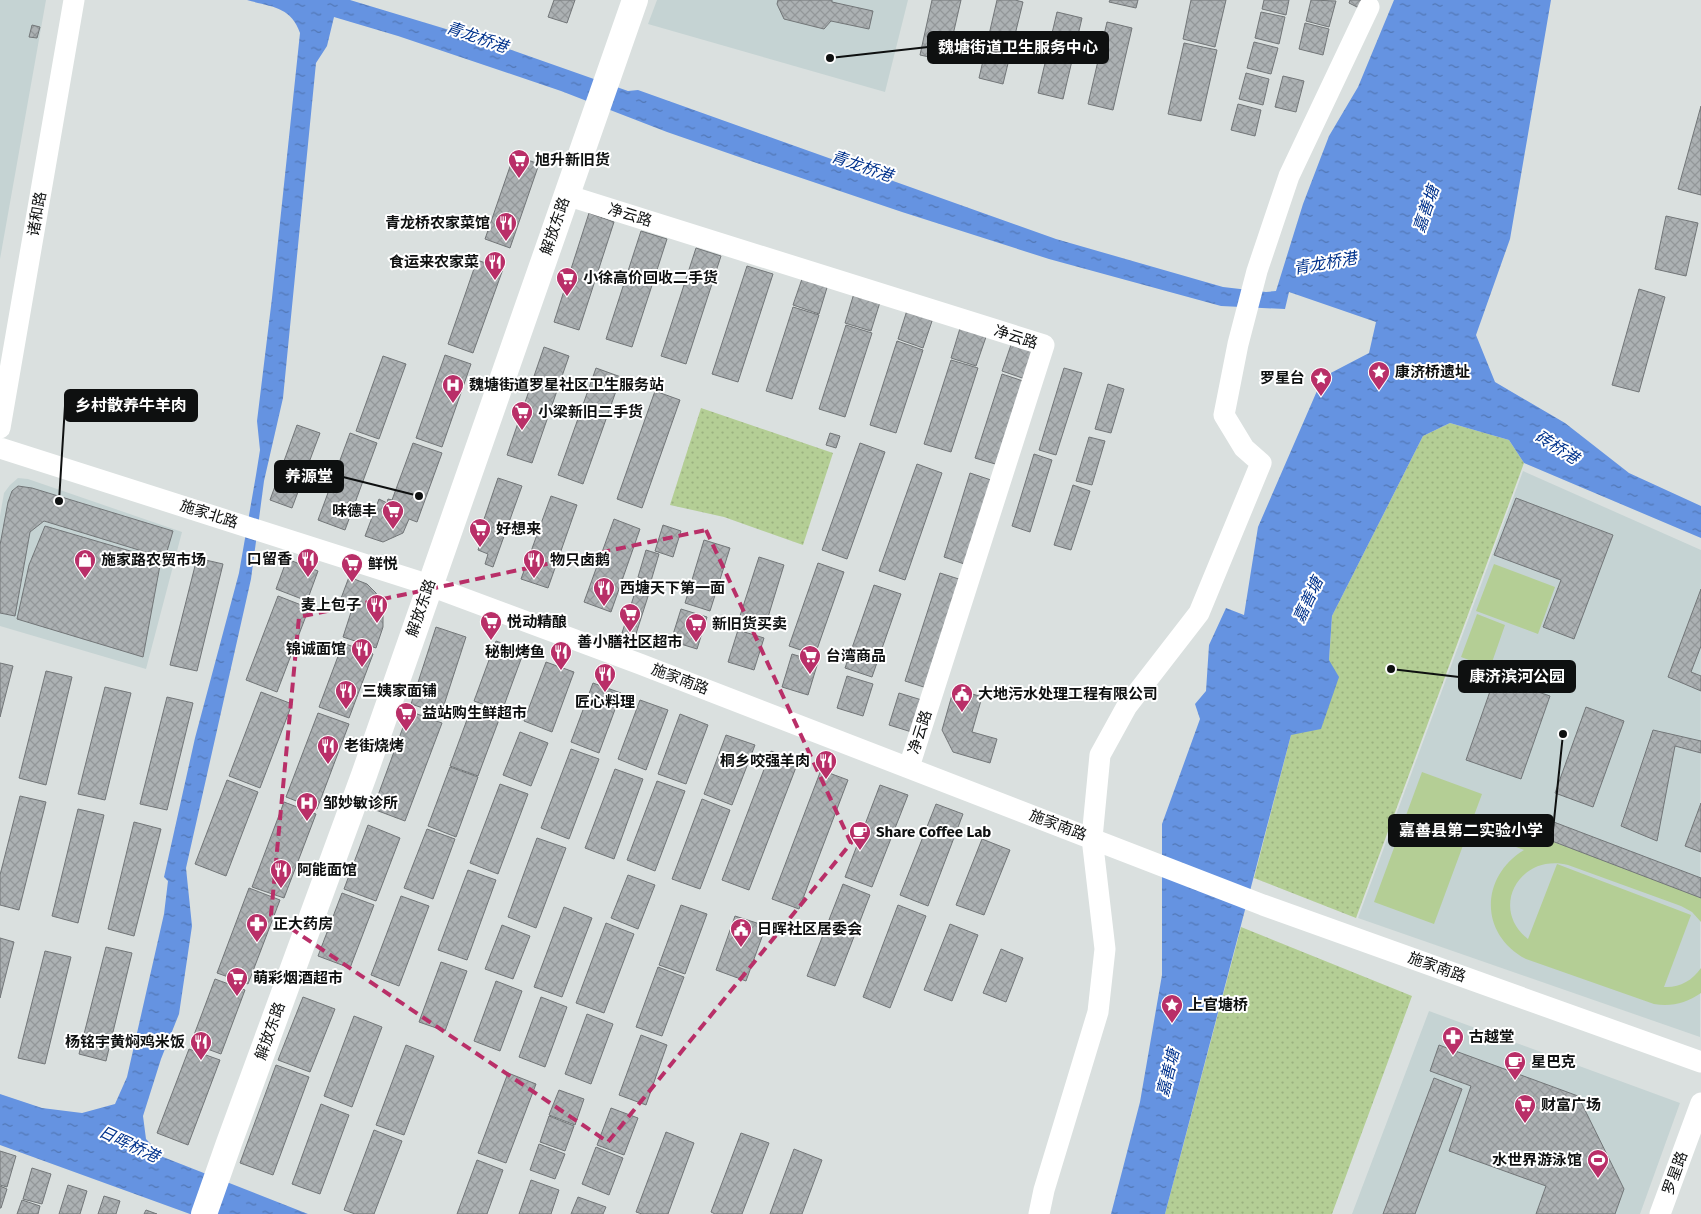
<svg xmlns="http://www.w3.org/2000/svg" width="1701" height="1214" viewBox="0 0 1701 1214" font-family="'Fira Sans','Noto Sans SC',sans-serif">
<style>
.built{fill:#c5d3d3}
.grass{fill:#b4ce95}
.park{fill:url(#park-dots)}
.water{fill:url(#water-ripples)}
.building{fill:url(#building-cross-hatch);stroke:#727678}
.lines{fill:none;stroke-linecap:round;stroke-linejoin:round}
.minor{stroke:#fff;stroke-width:21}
.major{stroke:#fff;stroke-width:26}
.marked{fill:none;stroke:#b92f68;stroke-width:4;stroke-dasharray:10 6;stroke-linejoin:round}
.labels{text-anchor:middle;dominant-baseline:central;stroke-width:4;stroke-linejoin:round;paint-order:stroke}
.poi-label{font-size:15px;font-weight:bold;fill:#0e1010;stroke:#fff;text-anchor:start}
.street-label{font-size:15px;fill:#0e1010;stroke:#fff}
.water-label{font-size:16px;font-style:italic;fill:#00328c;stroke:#fff}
.leader{fill:none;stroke:#0e1010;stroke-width:2}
.callout-dot{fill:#0e1010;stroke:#fff;stroke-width:2}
.callout{fill:#0e1010;stroke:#0e1010;stroke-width:2}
.callout-label{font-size:16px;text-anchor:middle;font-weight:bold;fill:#fff}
</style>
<defs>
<pattern id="park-dots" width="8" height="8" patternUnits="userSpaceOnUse" patternTransform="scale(1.25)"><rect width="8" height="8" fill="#b4ce95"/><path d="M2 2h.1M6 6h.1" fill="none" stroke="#9ab07f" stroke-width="1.8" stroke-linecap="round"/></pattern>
<pattern id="water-ripples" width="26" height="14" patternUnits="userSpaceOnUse" patternTransform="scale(1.25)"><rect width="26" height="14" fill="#6593e1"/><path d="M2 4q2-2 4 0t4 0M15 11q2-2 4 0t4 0" fill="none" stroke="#5277b5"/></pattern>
<pattern id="building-cross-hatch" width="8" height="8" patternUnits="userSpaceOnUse" patternTransform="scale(1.25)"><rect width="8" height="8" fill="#acb1b3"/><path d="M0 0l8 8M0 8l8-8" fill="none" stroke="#939799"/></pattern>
</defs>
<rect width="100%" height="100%" fill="#dae0df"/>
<path class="built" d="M0 0H46L0 259Z
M657 0H908L885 92 648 24Z
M1523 471 1701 550 1700 1037 1358 918Z
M18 478 28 479 182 532 146 669 0 626V516L4 493 10 485Z
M1429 1011 1680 1103 1640 1214H1352Z"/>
<path class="grass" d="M1494 564 1555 587 1538 634 1476 611Z
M1477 614 1505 625 1490 668 1461 657Z
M1422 772 1482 794 1434 924 1374 902Z
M1500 823 1701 894V922L1692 912 1681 906 1568 865C1519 853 1489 909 1528 939L1557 864 1691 915 1664 987C1679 988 1692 981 1701 968V993C1686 1003 1672 1007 1654 1004L1526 959C1479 934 1480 877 1524 850L1495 839Z"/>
<path class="park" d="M701 408 833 453 803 545 724 517 670 505Z
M1450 423 1509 440 1524 463 1356 918 1254 878 1291 735 1329 660 1332 616 1423 436Z
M1241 927 1412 996 1332 1214H1165Z"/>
<path class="water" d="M247 0H350L489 42 628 91 638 90 1056 239 1223 287 1266 292 1276 291 1303 204 1329 136 1358 87 1394 0H1551L1510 239 1476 335 1495 382 1565 423 1629 473 1701 506V538L1524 463 1509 440 1450 423 1423 436 1332 616 1329 660 1339 677 1321 729 1291 735 1165 1214H1111L1140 1102 1162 975V824L1200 719 1195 704 1206 691 1209 645 1226 608 1244 615 1258 527 1323 377 1369 353 1376 322 1289 292 1285 309 1221 306 1049 259 902 212 742 158 667 132 561 91 398 36 334 17 327 46 316 63 283 398 264 481 251 579 186 868 192 926 179 1014 161 1059 143 1116 146 1139 163 1157 308 1214H190L0 1145V1094L42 1108 82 1113 115 1104 127 1077 164 914 168 881 164 877 195 738 239 573 256 475 260 450 257 421 272 298 300 33C291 6 271 7 247 0Z"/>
<path class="building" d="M554 0H575L567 23 548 17Z
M778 0H832V2L873 11 869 29 831 21 824 29 784 19 777 4Z
M932 0H961L947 61 920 55Z
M997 0H1015L1023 2 1003 84 979 78Z
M1110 0H1138L1136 8 1109 2Z
M1191 0H1226L1215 47 1183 39Z
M1264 0H1289L1286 15 1262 9Z
M1311 0 1336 1 1329 27 1306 21Z
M1350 0H1363L1359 8 1349 3Z
M1057 12 1082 18 1063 99 1038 93Z
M1261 12 1285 17 1279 44 1255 38Z
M1107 22 1132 28 1113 110 1088 104Z
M1305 23 1329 29 1323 55 1299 49Z
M32 25 40 27 37 38 29 37Z
M1254 42 1278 48 1271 74 1247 68Z
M1184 43 1217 50 1201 121 1168 114Z
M1246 73 1269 79 1263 105 1239 99Z
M1283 76 1304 81 1296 112 1275 107Z
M1238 104 1261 110 1255 136 1231 130Z
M1701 106V195L1678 189Z
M514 155 539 164 510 248 485 239Z
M589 213 614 222 579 330 554 322Z
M1666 216 1698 223 1686 276 1655 269Z
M641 231 667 239 632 347 606 339Z
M696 248 721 256 686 364 661 356Z
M477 260 503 269 473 353 448 344Z
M747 266 773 274 738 382 712 374Z
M804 273 829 281 819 314 793 305Z
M1639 289 1665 297 1639 392 1612 385Z
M855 290 881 299 871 331 845 323Z
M793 307 819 315 792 399 766 391Z
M908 307 934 315 923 348 898 339Z
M846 325 872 333 845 417 819 409Z
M961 325 987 334 976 366 951 358Z
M1013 339 1039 348 1028 380 1002 371Z
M897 341 923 350 896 433 870 425Z
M544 347 569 356 532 463 507 455Z
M445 355 471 364 442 447 416 438Z
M383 356 406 364 379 439 356 431Z
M951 360 978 368 951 452 924 444Z
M596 368 621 377 583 484 558 475Z
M1064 368 1082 373 1056 455 1039 450Z
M1002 374 1029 383 1002 466 975 458Z
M1108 384 1124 389 1111 433 1095 429Z
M655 391 680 400 642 508 617 499Z
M297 425 320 433 292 508 270 500Z
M350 433 377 443 345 530 318 520Z
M830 433 840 436 836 448 826 445Z
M1089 437 1105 441 1092 485 1076 481Z
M413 443 442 453 417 522 409 519 403 533 383 542 365 536 379 499 387 503 388 499 392 500Z
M860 443 885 452 847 559 822 550Z
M1034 454 1052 460 1030 532 1012 526Z
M917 464 942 473 905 580 879 571Z
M970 473 997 482 970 566 944 557Z
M498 478 522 486 493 567 485 564 488 554 478 550 482 538 478 537Z
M1073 485 1090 491 1071 550 1054 545Z
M18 486 32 488 173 531 165 558 44 521 30 532 15 616 0 613V545L8 502 12 491Z
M551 496 577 505 548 588 521 579Z
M1516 498 1613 535 1574 639 1543 627 1561 580 1494 555Z
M614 519 640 529 611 612 584 602Z
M663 525 681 531 673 557 655 551Z
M45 526 161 560 143 657 17 619 29 565Z
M704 540 730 548 710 611 685 603Z
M646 550 659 554 651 581 638 577Z
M759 557 784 565 765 627 739 619Z
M197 558 223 564 197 671 170 665Z
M287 559 318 571 307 601 276 589Z
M818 563 844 572 815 655 789 646Z
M940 573 965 581 930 689 905 681Z
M349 577 367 584 376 593 383 609V627L376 648 343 637 353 606 340 601Z
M638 583 651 587 635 637 622 633Z
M874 585 901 594 872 677 845 668Z
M1701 589V646L1691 672 1701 676V691L1668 677Z
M278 596 309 608 277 692 246 680Z
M681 609 707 617 697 649 671 641Z
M436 627 466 637 441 714 411 704Z
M738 630 764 638 754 670 728 662Z
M496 641 524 651 502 711 474 701Z
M343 643 373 654 349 718 319 707Z
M792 654 818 662 808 695 782 687Z
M546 662 574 672 552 732 524 721Z
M0 663 13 666 0 717Z
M46 671 72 677 46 785 19 778Z
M847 676 873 684 863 716 837 708Z
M1495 677 1550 696 1521 779 1466 760Z
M593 683 621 693 599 753 571 742Z
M105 687 131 693 105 800 78 794Z
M954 688 982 697 972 732 997 739 990 763 953 752 942 730Z
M261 692 292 704 260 788 229 776Z
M899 693 925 701 915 733 889 725Z
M167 697 193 703 167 810 140 804Z
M640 700 668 710 646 770 618 759Z
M472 706 500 717 478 776 450 766Z
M1586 707 1624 721 1593 807 1555 793Z
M409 711 442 723 405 821 373 809Z
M318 713 349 724 317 809 286 797Z
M680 714 708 725 686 784 658 774Z
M1653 730 1701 741V753L1675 746 1657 841 1621 826Z
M520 732 548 743 531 786 503 775Z
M726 735 755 745 732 805 704 794Z
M571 749 599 759 569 839 541 828Z
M771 751 798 762 749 890 722 880Z
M450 767 478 777 456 837 428 826Z
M615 769 643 779 614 859 585 848Z
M821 770 848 780 799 909 772 899Z
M227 780 258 792 226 876 195 864Z
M657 781 685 791 655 871 627 860Z
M500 784 528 794 498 874 470 863Z
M880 785 908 795 872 887 845 877Z
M20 796 46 802 19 910 0 905V875Z
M702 799 730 810 700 889 672 879Z
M284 802 316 814 284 898 252 887Z
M1701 803V852L1685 846Z
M936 804 963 814 928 906 900 895Z
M78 809 104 815 78 923 52 916Z
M1538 816 1701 878V898L1531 833Z
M134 822 161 829 134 936 108 929Z
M368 825 400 838 376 901 344 889Z
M427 829 455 839 433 899 404 888Z
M537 838 566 848 536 928 508 917Z
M982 839 1010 850 984 915 956 905Z
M468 870 496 880 467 960 438 950Z
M628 875 655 885 638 929 611 918Z
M843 884 870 895 835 986 807 976Z
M249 888 280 900 248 984 217 973Z
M342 893 374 905 350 968 318 956Z
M401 896 429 906 399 986 371 975Z
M681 905 707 914 685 974 659 965Z
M898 905 926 916 890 1008 863 997Z
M564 907 592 918 562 997 534 987Z
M735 916 766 926 746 981 716 970Z
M606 923 634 934 604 1013 576 1003Z
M950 924 978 935 952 1001 924 990Z
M502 925 530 936 513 979 485 969Z
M0 938 14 942 0 998Z
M106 947 132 953 106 1061 79 1054Z
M1001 949 1023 958 1006 1002 983 993Z
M45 951 71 957 45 1064 18 1058Z
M441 962 467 971 445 1031 419 1022Z
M658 967 684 977 662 1036 636 1027Z
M215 979 245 990 221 1054 191 1043Z
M496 981 522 991 500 1051 474 1041Z
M303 997 335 1009 310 1072 278 1060Z
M541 997 567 1007 545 1067 519 1057Z
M587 1014 613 1024 591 1084 565 1074Z
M354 1016 382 1027 352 1107 324 1096Z
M641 1035 667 1045 646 1105 619 1095Z
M406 1045 434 1056 404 1135 376 1125Z
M1439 1045 1578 1096 1624 1189 1615 1214H1536L1546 1186 1449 1151 1471 1086 1430 1071Z
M189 1049 220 1060 188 1145 157 1133Z
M276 1065 309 1077 273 1175 240 1163Z
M508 1073 536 1084 506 1163 478 1153Z
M1434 1078 1462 1089 1415 1214H1383Z
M559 1090 584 1099 575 1125 549 1115Z
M321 1104 349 1115 320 1194 292 1184Z
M611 1108 638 1118 624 1155 597 1145Z
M549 1116 574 1126 565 1151 540 1142Z
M374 1130 402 1141 374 1214H355L344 1210Z
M666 1132 694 1143 668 1214H642L636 1212Z
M741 1133 769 1143 742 1214H715L711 1212Z
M539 1144 565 1154 555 1179 530 1170Z
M596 1147 623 1158 609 1195 582 1184Z
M794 1149 822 1160 802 1214H770Z
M0 1151 16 1156 7 1187 0 1185Z
M477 1160 503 1170 487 1214H457Z
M32 1168 51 1174 42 1204 23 1199Z
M531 1180 559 1190 551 1214H519Z
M68 1185 87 1191 80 1214H59Z
M0 1186 7 1189 1 1208H0Z
M104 1196 120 1201 116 1214H98Z
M578 1197 606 1207 603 1214H571Z
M22 1200 40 1206 38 1214H17Z
M146 1210 157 1214H144Z"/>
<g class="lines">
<path class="minor" d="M566 195 1044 345 909 767
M0 428 74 0
M0 448 417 581 640 664 1263 905 1701 1062
M1039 1214 1044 1190 1098 1012 1105 949 1092 838 1100 755 1127 706 1199 613 1261 463 1244 448 1224 415 1238 344 1257 271 1289 176 1369 7
M1660 1214 1701 1103"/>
<path class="major" d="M204 1214 229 1143 364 775 635 0"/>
</g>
<path class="marked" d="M706 530 851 843 608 1142 271 915 299 617Z"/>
<defs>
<g id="supermarket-pin" transform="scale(1.125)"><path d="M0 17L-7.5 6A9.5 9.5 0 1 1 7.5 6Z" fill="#b92f68" stroke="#fff"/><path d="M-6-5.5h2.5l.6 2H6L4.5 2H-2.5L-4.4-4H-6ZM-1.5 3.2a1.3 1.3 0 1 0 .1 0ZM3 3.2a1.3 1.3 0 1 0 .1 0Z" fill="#fff"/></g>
<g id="restaurant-pin" transform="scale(1.125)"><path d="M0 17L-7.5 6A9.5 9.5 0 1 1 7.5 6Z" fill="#b92f68" stroke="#fff"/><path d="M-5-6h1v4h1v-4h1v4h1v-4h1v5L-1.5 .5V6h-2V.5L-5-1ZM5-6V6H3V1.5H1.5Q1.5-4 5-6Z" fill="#fff"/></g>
<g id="sight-pin" transform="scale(1.125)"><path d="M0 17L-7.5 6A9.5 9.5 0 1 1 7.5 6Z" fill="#b92f68" stroke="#fff"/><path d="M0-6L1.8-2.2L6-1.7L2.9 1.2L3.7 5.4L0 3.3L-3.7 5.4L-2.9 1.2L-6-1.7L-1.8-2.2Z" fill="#fff"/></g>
<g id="hospital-pin" transform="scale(1.125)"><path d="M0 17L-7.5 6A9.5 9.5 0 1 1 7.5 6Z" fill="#b92f68" stroke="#fff"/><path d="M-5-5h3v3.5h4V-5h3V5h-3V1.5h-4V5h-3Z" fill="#fff"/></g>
<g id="shop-pin" transform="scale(1.125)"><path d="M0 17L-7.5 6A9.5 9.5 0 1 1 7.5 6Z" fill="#b92f68" stroke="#fff"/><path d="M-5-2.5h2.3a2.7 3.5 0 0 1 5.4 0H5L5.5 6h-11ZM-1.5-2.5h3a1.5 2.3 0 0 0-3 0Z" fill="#fff"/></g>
<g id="civic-pin" transform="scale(1.125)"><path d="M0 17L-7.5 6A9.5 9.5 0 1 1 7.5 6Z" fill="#b92f68" stroke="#fff"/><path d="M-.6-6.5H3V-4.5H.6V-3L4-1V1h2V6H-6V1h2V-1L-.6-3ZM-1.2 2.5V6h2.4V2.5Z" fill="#fff"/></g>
<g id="cafe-pin" transform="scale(1.125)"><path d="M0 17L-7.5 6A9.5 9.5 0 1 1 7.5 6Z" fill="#b92f68" stroke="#fff"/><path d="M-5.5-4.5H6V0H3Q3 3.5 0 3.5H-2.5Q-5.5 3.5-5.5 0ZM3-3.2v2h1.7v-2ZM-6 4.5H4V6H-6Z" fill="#fff"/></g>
<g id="pharmacy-pin" transform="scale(1.125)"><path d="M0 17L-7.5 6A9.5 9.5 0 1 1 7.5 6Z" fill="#b92f68" stroke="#fff"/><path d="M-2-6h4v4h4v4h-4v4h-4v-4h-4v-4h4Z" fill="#fff"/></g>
<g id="stadium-pin" transform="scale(1.125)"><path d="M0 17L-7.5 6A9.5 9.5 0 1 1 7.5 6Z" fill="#b92f68" stroke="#fff"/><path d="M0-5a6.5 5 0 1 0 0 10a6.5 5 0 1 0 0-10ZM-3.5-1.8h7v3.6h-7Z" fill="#fff"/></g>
</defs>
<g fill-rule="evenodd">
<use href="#supermarket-pin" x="519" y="160"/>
<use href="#restaurant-pin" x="506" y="223"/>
<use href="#restaurant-pin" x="495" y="262"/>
<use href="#supermarket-pin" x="567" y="278"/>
<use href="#sight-pin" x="1379" y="372"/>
<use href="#sight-pin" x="1321" y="378"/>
<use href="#hospital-pin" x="453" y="385"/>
<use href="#supermarket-pin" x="522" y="412"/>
<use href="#supermarket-pin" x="393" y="511"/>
<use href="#supermarket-pin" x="480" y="529"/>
<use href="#restaurant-pin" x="308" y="559"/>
<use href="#shop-pin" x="85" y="560"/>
<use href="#restaurant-pin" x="534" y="560"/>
<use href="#supermarket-pin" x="352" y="564"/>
<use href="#restaurant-pin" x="604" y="588"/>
<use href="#restaurant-pin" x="377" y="605"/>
<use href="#supermarket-pin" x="630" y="614"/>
<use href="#supermarket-pin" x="491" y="622"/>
<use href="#supermarket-pin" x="696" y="624"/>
<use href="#restaurant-pin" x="362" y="649"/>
<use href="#restaurant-pin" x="561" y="652"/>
<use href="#supermarket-pin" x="810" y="656"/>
<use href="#restaurant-pin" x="605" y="674"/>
<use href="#restaurant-pin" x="346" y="691"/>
<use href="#civic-pin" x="962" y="694"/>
<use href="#supermarket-pin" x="406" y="713"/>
<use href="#restaurant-pin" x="328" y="746"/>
<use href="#restaurant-pin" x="826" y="761"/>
<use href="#hospital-pin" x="307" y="803"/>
<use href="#cafe-pin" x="860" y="832"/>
<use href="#restaurant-pin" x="281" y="870"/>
<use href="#pharmacy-pin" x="257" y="924"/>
<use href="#civic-pin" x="741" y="929"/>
<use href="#supermarket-pin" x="237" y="978"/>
<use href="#sight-pin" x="1172" y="1005"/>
<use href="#pharmacy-pin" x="1453" y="1037"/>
<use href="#restaurant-pin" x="201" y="1042"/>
<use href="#cafe-pin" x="1515" y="1062"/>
<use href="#supermarket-pin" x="1525" y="1105"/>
<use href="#stadium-pin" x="1598" y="1160"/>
</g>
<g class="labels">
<g class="poi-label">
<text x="535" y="160">旭升新旧货</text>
<text x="490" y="223" text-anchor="end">青龙桥农家菜馆</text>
<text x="479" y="262" text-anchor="end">食运来农家菜</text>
<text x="583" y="278">小徐高价回收二手货</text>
<text x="1395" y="372">康济桥遗址</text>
<text x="1305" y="378" text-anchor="end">罗星台</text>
<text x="469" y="385">魏塘街道罗星社区卫生服务站</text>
<text x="538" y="412">小梁新旧二手货</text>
<text x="377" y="511" text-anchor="end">味德丰</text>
<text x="496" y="529">好想来</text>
<text x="292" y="559" text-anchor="end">口留香</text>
<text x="101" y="560">施家路农贸市场</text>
<text x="550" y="560">物只卤鹅</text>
<text x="368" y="564">鲜悦</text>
<text x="620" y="588">西塘天下第一面</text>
<text x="361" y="605" text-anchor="end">麦上包子</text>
<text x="507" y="622">悦动精酿</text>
<text x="712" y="624">新旧货买卖</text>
<text x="630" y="642" text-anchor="middle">善小膳社区超市</text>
<text x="346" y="649" text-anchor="end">锦诚面馆</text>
<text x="545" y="652" text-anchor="end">秘制烤鱼</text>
<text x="826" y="656">台湾商品</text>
<text x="362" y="691">三姨家面铺</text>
<text x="978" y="694">大地污水处理工程有限公司</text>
<text x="605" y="702" text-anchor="middle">匠心料理</text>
<text x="422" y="713">益站购生鲜超市</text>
<text x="344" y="746">老街烧烤</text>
<text x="810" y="761" text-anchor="end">桐乡咬强羊肉</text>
<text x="323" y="803">邹妙敏诊所</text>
<text x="876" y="832">Share Coffee Lab</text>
<text x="297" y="870">阿能面馆</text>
<text x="273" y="924">正大药房</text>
<text x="757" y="929">日晖社区居委会</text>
<text x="253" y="978">萌彩烟酒超市</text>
<text x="1188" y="1005">上官塘桥</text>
<text x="1469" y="1037">古越堂</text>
<text x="185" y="1042" text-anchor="end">杨铭宇黄焖鸡米饭</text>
<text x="1531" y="1062">星巴克</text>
<text x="1541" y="1105">财富广场</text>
<text x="1582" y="1160" text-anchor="end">水世界游泳馆</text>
</g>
<g class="street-label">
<text transform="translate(37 214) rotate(-80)">诸和路</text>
<text transform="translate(630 215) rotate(17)">净云路</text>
<text transform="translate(555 226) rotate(-71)">解放东路</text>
<text transform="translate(1016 337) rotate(18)">净云路</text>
<text transform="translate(209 514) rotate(18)">施家北路</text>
<text transform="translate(421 608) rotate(-71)">解放东路</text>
<text transform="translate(680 679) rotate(21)">施家南路</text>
<text transform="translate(920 732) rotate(-72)">净云路</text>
<text transform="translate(1058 825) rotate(21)">施家南路</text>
<text transform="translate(1437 967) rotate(20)">施家南路</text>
<text transform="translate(270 1031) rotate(-70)">解放东路</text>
<text transform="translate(1675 1173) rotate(-70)">罗星路</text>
</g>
<g class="water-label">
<text transform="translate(477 37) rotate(19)">青龙桥港</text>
<text transform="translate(862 166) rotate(19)">青龙桥港</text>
<text transform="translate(1426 209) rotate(-71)">嘉善塘</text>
<text transform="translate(1325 263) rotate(-10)">青龙桥港</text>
<text transform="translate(1557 447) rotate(32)">砖桥港</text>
<text transform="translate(1308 600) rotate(-65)">嘉善塘</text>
<text transform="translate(1168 1073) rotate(-76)">嘉善塘</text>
<text transform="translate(129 1144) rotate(25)">日晖桥港</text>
</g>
</g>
<path class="leader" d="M830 58L928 47M59 501L65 406M419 496L343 477M1391 669L1459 677M1563 734L1553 830"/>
<g class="callout-dot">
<circle cx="830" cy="58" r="5"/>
<circle cx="59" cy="501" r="5"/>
<circle cx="419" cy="496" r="5"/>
<circle cx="1391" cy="669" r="5"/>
<circle cx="1563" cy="734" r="5"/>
</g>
<g class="callout">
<rect x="928" y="32" width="180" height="31" rx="5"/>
<rect x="65" y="390" width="132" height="31" rx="5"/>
<rect x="275" y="461" width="68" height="31" rx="5"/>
<rect x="1459" y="661" width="116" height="31" rx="5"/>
<rect x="1389" y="815" width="164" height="31" rx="5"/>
</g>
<g class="callout-label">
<text x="1018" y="53">魏塘街道卫生服务中心</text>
<text x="131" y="411">乡村散养牛羊肉</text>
<text x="309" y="482">养源堂</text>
<text x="1517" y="682">康济滨河公园</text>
<text x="1471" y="836">嘉善县第二实验小学</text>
</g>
</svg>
